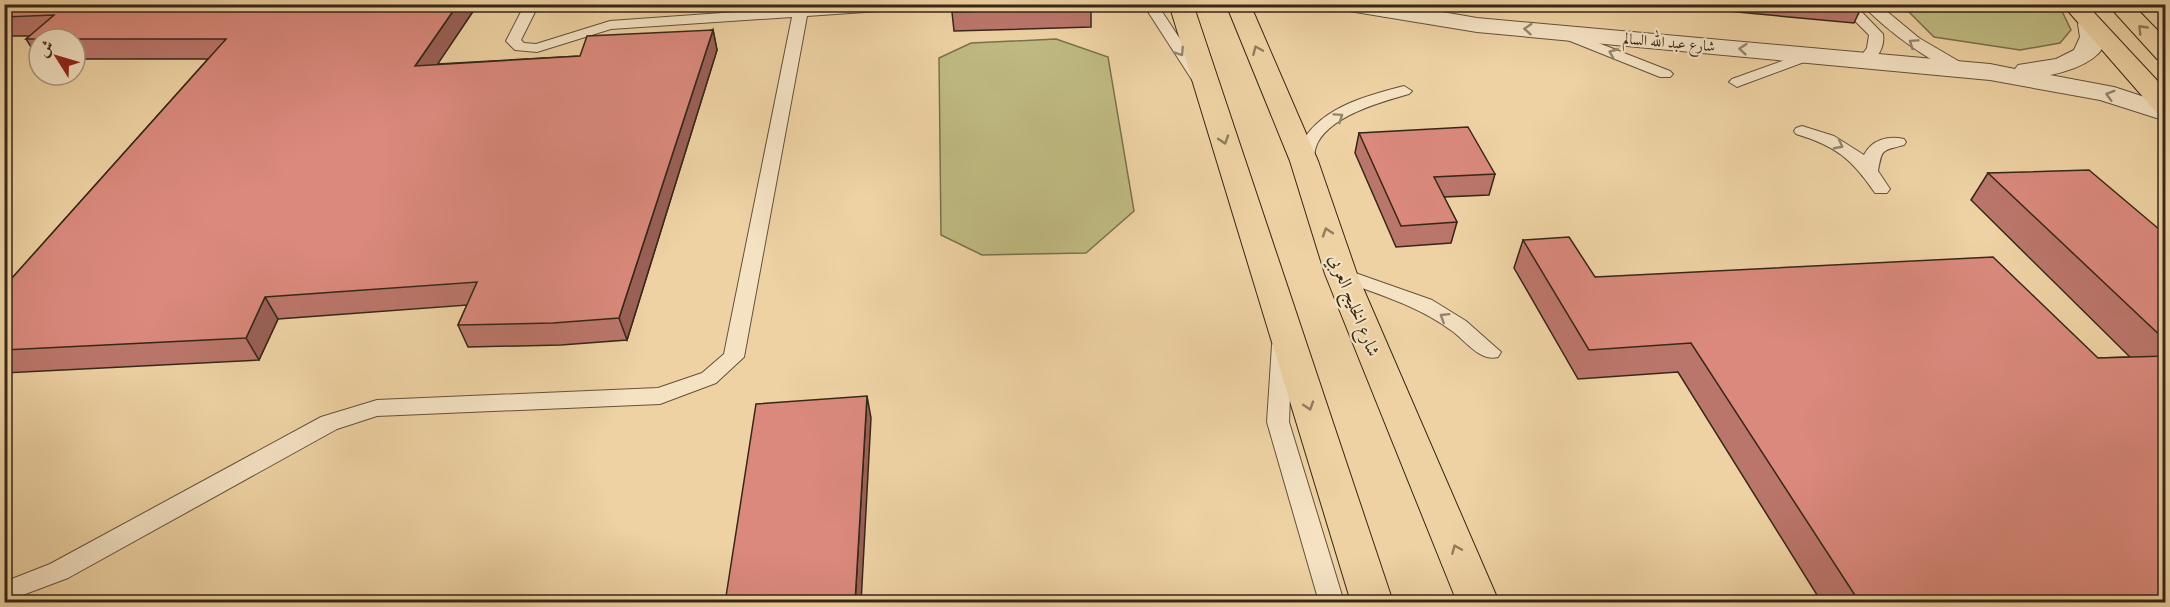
<svg xmlns="http://www.w3.org/2000/svg" width="2170" height="607" viewBox="0 0 2170 607" font-family="'Gentium Book Plus',Amiri,serif">
<style>
.green{fill:#bfba81;stroke:#7a704c;stroke-width:1.5}
.lines{fill:none;stroke-linecap:round;stroke-linejoin:round}
.service-casing{stroke:#645239;stroke-width:2}
.minor-casing{stroke:#645239;stroke-width:2}
.primary-casing{stroke:#362716;stroke-width:2}
.service{fill:#f4e2c3;fill-rule:evenodd}
.minor{fill:#f4e2c3;fill-rule:evenodd}
.primary{fill:#eed2a3;fill-rule:evenodd}
.wall{fill:#bb766b;stroke:#362716;stroke-width:1.5}
.shaded-wall{fill:#996057;stroke:#362716;stroke-width:1.5}
.building{fill:#da897c;stroke:#362716;stroke-width:1.5}
.oneway{stroke:#95846c}
.oneway2{stroke:#927c5c}
.labels{text-anchor:middle;dominant-baseline:central;stroke-width:4.5;stroke-linejoin:round;paint-order:stroke}
.far-street-label{font-size:15px;fill:#362716;stroke:#f4e2c3}
.street-label{font-size:18px;fill:#362716;stroke:#f4e2c3}
</style>
<rect width="100%" height="100%" fill="#eed2a3"/>
<filter id="stains"><feTurbulence type="fractalNoise" baseFrequency=".00333" numOctaves="4"/><feColorMatrix values="0 0 0 0 .2 0 0 0 0 .09 0 0 0 0 .02 0 0 0 .5 -.17"/></filter>
<radialGradient id="worn" r=".72"><stop offset=".6" stop-color="#630" stop-opacity="0"/><stop offset="1" stop-color="#630" stop-opacity=".3"/></radialGradient>
<path class="green" d="M1902 5H2059L2071 30 2060 43 2020 50 1934 37Z
M1056 39 1108 57 1134 211 1086 253 982 255 941 235 939 58 971 43Z"/>
<g class="lines">
<g class="service-casing">
<path id="service" d="M525 4H539L521 40 524 43 536 44 610 21 794 8 795 4H809L808 7 852 4H929L922 8 807 16 744 357 716 383 660 404 377 416 337 429 68 578 4 602V582L50 564 321 417 377 400 658 388 702 373 724 354 792 17 611 29 537 52 515 50 506 41Z
M1143 4H1157L1209 83 1206 86H1196Z
M1838 4H1854L1883 34C1885 46 1878 61 1865 64L1858 60 1867 48 1869 35Z
M1862 4H1878L1919 38 1972 69 1969 72C1947 78 1877 23 1862 4Z
M1560 28 1670 71 1673 74 1670 77H1660L1555 35 1553 32Z
M1810 51 1817 55 1815 58 1742 85 1737 87 1729 82 1732 79Z
M1404 86 1412 91 1409 94C1381 102 1333 115 1318 142 1314 149 1315 158 1310 165H1298L1296 161C1298 154 1300 145 1304 139 1325 106 1369 95 1404 86Z
M1802 126 1834 136 1864 155C1871 140 1888 135 1904 139L1906 142 1904 145C1882 151 1882 148 1878 171L1890 189 1887 193H1875C1852 159 1836 146 1796 134L1794 131 1796 128Z
M1341 268 1432 300 1466 321 1501 352 1498 357C1480 362 1466 341 1452 331 1417 305 1375 293 1334 278L1332 274 1334 270Z
M1282 338 1289 340 1292 345 1289 422 1344 602H1319L1267 422 1272 345 1275 340Z"/>
</g>
<g class="minor-casing">
<path id="minor" d="M1338 4H1396L1477 18 1990 64 2015 69 2018 65 2056 59 2074 50 2080 37 2078 24 2081 19 2090 17 2099 19C2123 54 2075 70 2050 75L2114 87 2166 104V121L2100 100 1990 80 1477 32 1349 11 1341 9Z"/>
</g>
<g class="primary-casing">
<path id="primary" d="M1169 4H1193L1393 602H1351Z
M1226 4H1250L1318 161 1357 274 1499 602H1457L1325 274 1290 161Z
M2062 4H2086L2166 90V115L2157 113Z
M2107 4H2132L2166 39V61L2157 59Z"/>
</g>
<use href="#service" class="service"/>
<use href="#minor" class="minor"/>
<use href="#primary" class="primary"/>
</g>
<path class="wall" d="M4 4H478L437 64 580 56 713 30 717 50 627 340 561 345 468 347 458 325 467 305 278 319 259 360 4 373V287L208 59H75V39H39V58H38L26 39 30 36H4Z
M1651 4H1863L1854 23Z
M1091 8V27L954 31 952 12Z
M1359 133 1495 174 1489 195 1444 197 1457 222 1451 243 1396 247 1355 153Z
M1988 173 2166 235V603H1822L1678 372 1578 379 1514 268 1523 240 1595 277 2098 358 2130 357 1971 200Z"/>
<path class="shaded-wall" d="M458 4H478L423 86 415 66Z
M713 30 717 50 627 340 619 318Z
M265 297 278 319 259 360 246 338Z
M867 396 871 418 861 603H855Z"/>
<path class="building" d="M4 4H458L415 66 580 56 587 36 713 30 619 318 553 323 458 325 477 282 265 297 246 338 4 350V287L226 39H26L54 15 4 17Z
M953 4H1091V8L952 12Z
M1468 127 1495 174 1434 177 1457 222 1401 226 1359 133Z
M2089 170 2166 235V341L1988 173Z
M1569 237 1595 277 1993 257 2098 358 2166 356V603H1860L1691 343 1589 350 1523 240Z
M867 396 855 603H725L756 404Z"/>
<defs><path id="oneway-chevron" d="M-2-3.5L2.5 0L-2 3.5" fill="none" stroke-width="1.6" stroke-linecap="round" stroke-linejoin="round" transform="scale(1.5)"/></defs>
<g class="oneway">
<use href="#oneway-chevron" transform="translate(1528 29) rotate(-175)"/>
<use href="#oneway-chevron" transform="translate(1913 43) rotate(-146)"/>
<use href="#oneway-chevron" transform="translate(1743 49) rotate(-175)"/>
<use href="#oneway-chevron" transform="translate(1180 52) rotate(57)"/>
<use href="#oneway-chevron" transform="translate(1613 53) rotate(-158)"/>
<use href="#oneway-chevron" transform="translate(2110 95) rotate(-164)"/>
<use href="#oneway-chevron" transform="translate(1339 117) rotate(-34)"/>
<use href="#oneway-chevron" transform="translate(1839 145) rotate(28)"/>
<use href="#oneway-chevron" transform="translate(1444 317) rotate(-148)"/>
</g>
<g class="oneway2">
<use href="#oneway-chevron" transform="translate(2142 29) rotate(-134)"/>
<use href="#oneway-chevron" transform="translate(1257 50) rotate(-113)"/>
<use href="#oneway-chevron" transform="translate(1224 140) rotate(72)"/>
<use href="#oneway-chevron" transform="translate(1327 232) rotate(-108)"/>
<use href="#oneway-chevron" transform="translate(1309 406) rotate(72)"/>
<use href="#oneway-chevron" transform="translate(1456 549) rotate(-113)"/>
</g>
<g class="labels">
<g class="far-street-label">
<text transform="translate(1669 42) rotate(5)">شارع عبد الله السالم</text>
</g>
<g class="street-label">
<text transform="translate(1355 305) rotate(68)">شارع الخليج العربي</text>
</g>
</g>
<rect width="2170" height="607" fill="none" stroke="#eed2a3" stroke-width="24"/>
<rect x="6" y="6" width="2158" height="595" fill="none" stroke="#362716" stroke-width="3"/>
<rect x="12" y="12" width="2146" height="583" fill="none" stroke="#362716" stroke-width="1.5"/>
<g transform="translate(57 57) rotate(307)"><circle r="28" fill="#f4e2c3" stroke="#a8977e" stroke-width="1.5"/>
<path d="M0-4.5L10 22L0 15L-10 22Z" fill="#8f2418"/>
<text y="-9" font-size="16" font-weight="bold" text-anchor="middle" fill="#362716">ش</text>
</g>
<rect width="100%" height="100%" filter="url(#stains)"/>
<rect width="100%" height="100%" fill="url(#worn)"/>
</svg>
